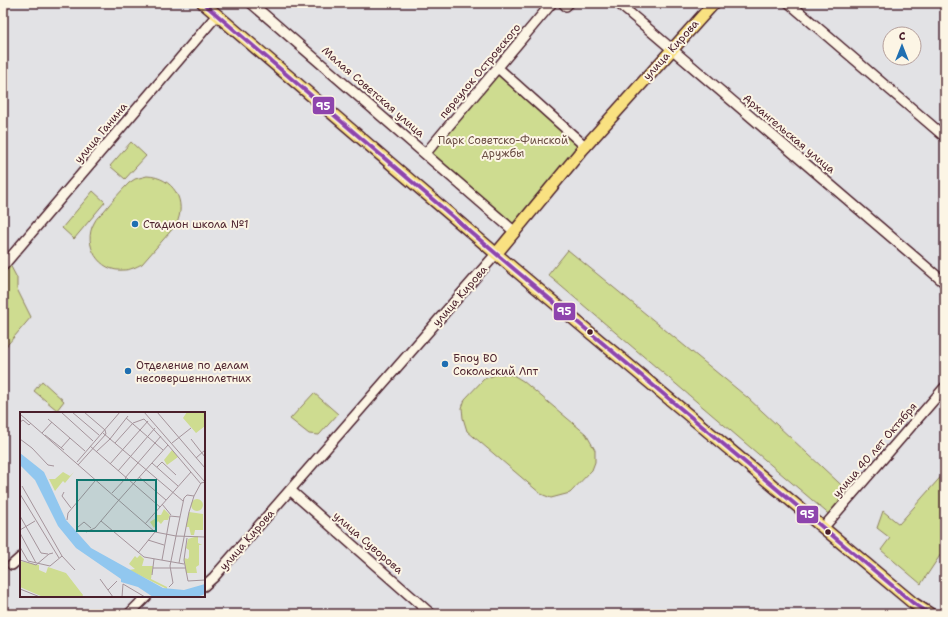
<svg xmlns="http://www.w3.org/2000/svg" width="948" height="617" viewBox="0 0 948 617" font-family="'Shantell Sans',sans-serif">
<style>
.green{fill:#cedc90;stroke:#8c7e5e}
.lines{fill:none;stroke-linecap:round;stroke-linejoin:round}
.minor-casing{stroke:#4a1f2b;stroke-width:12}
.major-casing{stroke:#4a1f2b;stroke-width:14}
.minor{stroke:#fcf5e5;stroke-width:9}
.major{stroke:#f9e181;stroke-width:11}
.bus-1-casing{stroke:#fcf5e5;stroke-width:7}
.bus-1{stroke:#8e44ad;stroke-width:4}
.poi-dot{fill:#1f6fb2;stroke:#fcf5e5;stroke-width:1.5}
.bus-dot{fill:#4a1f2b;stroke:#fcf5e5;stroke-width:1.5}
.labels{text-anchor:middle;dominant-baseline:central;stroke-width:4;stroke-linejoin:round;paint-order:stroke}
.street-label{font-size:11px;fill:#4a1f2b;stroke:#fcf5e5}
.park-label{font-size:11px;fill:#6b4e44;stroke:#fcf5e5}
.poi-label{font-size:11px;fill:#4a1f2b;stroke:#fcf5e5;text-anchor:start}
.inset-road{fill:none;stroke:#a5949b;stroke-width:1}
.view{fill:#0f766e;fill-opacity:0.15;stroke:#0f766e;stroke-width:2}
.inset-edge{fill:none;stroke:#4a1f2b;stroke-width:2}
.line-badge{stroke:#fcf5e5;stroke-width:1.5}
.badge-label{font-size:11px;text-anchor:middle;font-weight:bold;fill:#fff}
</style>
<rect width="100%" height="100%" fill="#e2e2e5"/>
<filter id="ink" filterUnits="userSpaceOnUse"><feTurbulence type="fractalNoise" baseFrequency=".025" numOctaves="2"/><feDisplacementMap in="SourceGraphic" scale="8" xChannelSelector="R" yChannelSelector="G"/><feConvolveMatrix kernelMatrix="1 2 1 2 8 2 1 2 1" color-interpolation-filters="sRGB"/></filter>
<g filter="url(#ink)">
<path class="green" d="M499 72 580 147 515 226 431 152Z
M131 142 146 156 125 179 110 166Z
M147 176C173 177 188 201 176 225L142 264C136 267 130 270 124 270 99 273 82 244 94 223 96 218 101 214 104 211 112 201 120 192 129 183L135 179Z
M93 191 105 202 74 239 62 228Z
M568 250 748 398 852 495 832 517 548 275Z
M8 261 17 278V289L31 317 3 350V266Z
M498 374 513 375 523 381 586 434 595 450V462L592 470 570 493 551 498 541 494 467 431 463 418 462 408 465 399 484 379Z
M42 381 64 401 57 410 34 391Z
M314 393 338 414 319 435 309 434 290 419Z
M945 472V548L921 584 881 550 890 538 877 528 883 511 899 524Z"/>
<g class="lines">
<g class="minor-casing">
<path id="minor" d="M251 3 515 232
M563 3 566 6 569 3
M618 3 945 283
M789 3 945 137
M498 68 586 147
M425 154 552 3
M3 266 217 15
M290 490 431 614
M823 528 945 387
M12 565 21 557
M204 586 214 577 496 254
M129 614 147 596"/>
</g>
<g class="major-casing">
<path id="major" d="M203 3 514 269 913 603 930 614
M496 254 582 150 714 3"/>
</g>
<use href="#minor" class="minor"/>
<use href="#major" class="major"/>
<g class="bus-1-casing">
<path id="bus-1" d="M203 3 514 269 913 603 930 614"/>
</g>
<use href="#bus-1" class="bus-1"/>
</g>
</g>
<g class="poi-dot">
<circle cx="135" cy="224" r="4"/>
<circle cx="445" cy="364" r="4"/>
<circle cx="128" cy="371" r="4"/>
</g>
<g class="bus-dot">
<circle cx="590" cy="332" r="3.5"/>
<circle cx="828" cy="532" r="3.5"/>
</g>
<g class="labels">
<g class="street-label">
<text transform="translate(671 50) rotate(-48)">улица Кирова</text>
<text transform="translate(480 71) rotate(-50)">переулок Островского</text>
<text transform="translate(373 92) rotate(41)">Малая Советская улица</text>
<text transform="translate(101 133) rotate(-50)">улица Ганина</text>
<text transform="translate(789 134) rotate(40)">Архангельская улица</text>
<text transform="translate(460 296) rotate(-49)">улица Кирова</text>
<text transform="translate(875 450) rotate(-49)">улица 40 лет Октября</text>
<text transform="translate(247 540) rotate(-49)">улица Кирова</text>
<text transform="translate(368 543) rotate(41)">улица Суворова</text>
</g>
<g class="park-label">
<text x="503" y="140">Парк Советско-Финской<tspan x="503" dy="13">дружбы</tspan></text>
</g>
<g class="poi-label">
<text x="143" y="224">Стадион школа №1</text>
<text x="453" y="358">Бпоу ВО<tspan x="453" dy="13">Сокольский Лпт</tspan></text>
<text x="136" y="365">Отделение по делам<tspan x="136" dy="13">несовершеннолетних</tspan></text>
</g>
</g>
<g transform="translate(20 412)">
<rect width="185" height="185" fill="#e2e2e5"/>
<path d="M167 0H185V14L176 21 163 6ZM152 38 158 45 147 53 144 48ZM43 60 50 64 54 60 45 71 43 69 35 79 29 67H35ZM171 93a6 6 0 1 1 12 0a6 6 0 1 1-12 0ZM144 97 150 103 148 108H144L141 112 138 109 134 116 130 110 136 106 135 103H141ZM169 100 183 102V118H175L174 123H171L169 115H166ZM178 124V131L182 133H179V153L176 155 177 161H166L164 146 168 147 169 145V138L166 136 168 127ZM120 143 124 147 122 154H133L131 167 147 175V177L109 158 115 157 109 152 115 144 117 146ZM0 149 19 153V158L26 161 28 155 46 161 63 183 62 185H23L0 175Z" fill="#cedc90"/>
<path d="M0 41 24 60 46 108 71 136 143 176 164 178 185 172V182L177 185H133L118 175 101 170V167L56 136 38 114 15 68 0 53Z" fill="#91c7ef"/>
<path class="inset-road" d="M41 0 73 29M52 0 79 23M64 0 85 18M124 0 184 69M137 0 185 56M0 2 135 120 156 124 164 86 167 83 174 84 181 71 185 70M106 6 143 38M28 7 65 39M0 10 3 8 9 13 11 11M22 21 32 10M83 21 163 89M25 23 44 38M0 27 12 36 28 53 34 54M90 27 108 4M171 27 185 45M95 31 113 11 124 7 148 33M152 31 171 16M70 34 140 95M41 36 50 26M76 40 90 27M176 46 185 38M57 50 100 0M132 51 158 74M90 52 128 9M58 53 86 22 85 18M137 55 142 50 156 63M98 59 135 16M119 65 146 88M105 66 141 24M44 80 42 84 51 96M92 81 106 66M0 82 39 146M98 89 148 33 181 72M142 92 151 103M0 104 21 141 28 142M47 108 48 101 75 69M81 109 124 145 164 152M125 112 171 60M58 115 64 110 71 116M0 118 15 109M66 120 75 116 98 89M0 121 16 151M167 126 164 148 168 169 185 168M128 128 144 133M0 135 8 149 30 154 42 144 2 74M118 141 135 120M42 144 55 158M0 148 16 153 29 142 33 141M142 148 150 104 160 105M159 151 169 100 174 84M133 156H165M132 163 134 147M80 167 93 185M149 175 153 171 150 154 156 124 185 125M0 177 20 185M88 178 97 169M102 185 103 172 125 185"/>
<path class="view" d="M57 68H136V119H57Z"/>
<rect width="185" height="185" class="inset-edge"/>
</g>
<g class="line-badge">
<rect x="312" y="96" width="23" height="19" rx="4" fill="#8e44ad"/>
<rect x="553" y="302" width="23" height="19" rx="4" fill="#8e44ad"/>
<rect x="796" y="505" width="23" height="19" rx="4" fill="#8e44ad"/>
</g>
<g class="badge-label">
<text x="323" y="110">95</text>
<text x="564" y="315">95</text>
<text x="807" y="518">95</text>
</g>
<rect width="948" height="617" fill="none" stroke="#fcf5e5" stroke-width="16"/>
<rect x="8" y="8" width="932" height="601" fill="none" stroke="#4a1f2b" stroke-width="1.5" filter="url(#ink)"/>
<g transform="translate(902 46)"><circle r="19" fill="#fcf5e5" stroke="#b59f9b"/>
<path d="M0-3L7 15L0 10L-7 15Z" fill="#1f6fb2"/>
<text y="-6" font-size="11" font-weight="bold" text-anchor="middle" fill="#4a1f2b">С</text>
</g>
</svg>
